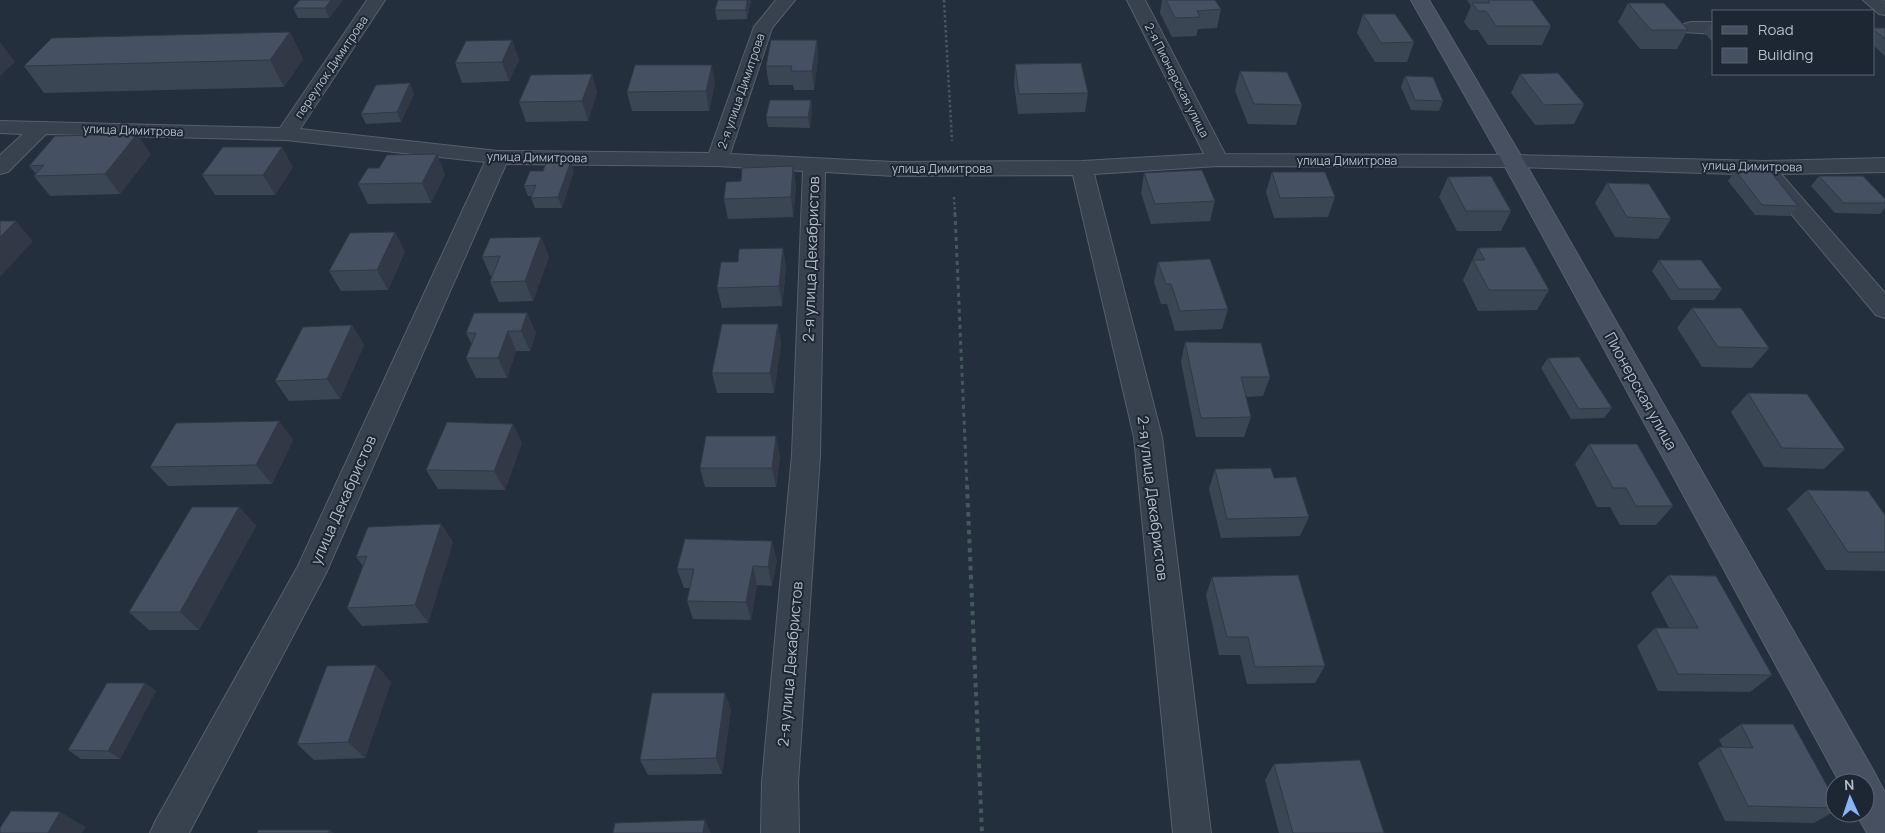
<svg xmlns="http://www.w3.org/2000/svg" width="1885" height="833" viewBox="0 0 1885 833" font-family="Manrope,sans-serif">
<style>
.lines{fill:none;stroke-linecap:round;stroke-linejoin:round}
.street-casing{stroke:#565f6c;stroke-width:2}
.secondary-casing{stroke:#565f6c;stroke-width:2}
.path-far2{stroke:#44595c;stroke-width:2.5;stroke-dasharray:2.5 2.5;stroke-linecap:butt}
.path-far1{stroke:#44595c;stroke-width:3;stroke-dasharray:4 4;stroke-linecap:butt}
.path{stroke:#44595c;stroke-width:4;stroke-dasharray:4.5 4.5;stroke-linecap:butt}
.street{fill:#38414e;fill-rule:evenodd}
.secondary{fill:#465061;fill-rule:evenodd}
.wall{fill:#3b4654}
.shaded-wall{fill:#303945}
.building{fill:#455162;stroke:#303945}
.labels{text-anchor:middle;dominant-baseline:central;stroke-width:4;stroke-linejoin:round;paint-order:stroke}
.far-street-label{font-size:12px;fill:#b4bcc9;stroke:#1d2633}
.street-label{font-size:15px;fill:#b4bcc9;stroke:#1d2633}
</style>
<rect width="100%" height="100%" fill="#242f3e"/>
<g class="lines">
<g class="street-casing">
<path id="street" d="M367 0H385L300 129 498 151 709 153 754 27 776 0H795L772 28 730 154 894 162 1082 161 1204 154 1127 0H1145L1225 154 1513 155 1765 161 1885 158V172L1781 174 1885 293V318L1876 315 1766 184 1763 179 1766 175 1513 167 1218 166 1094 174 1162 437 1211 833H1173L1134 437 1073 175 894 176 825 172 820 455 798 782 799 833H761L762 782 792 455 803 171 717 166 506 164 326 573 189 833H150L156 820 298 566 485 162 286 140 46 134 8 172 0 174V155L23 134 0 133V121L280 128Z
M1863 0H1883L1885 1V15L1879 14Z
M1691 22H1714V34L1684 32 1682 28 1684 24Z"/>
</g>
<g class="secondary-casing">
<path id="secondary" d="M1411 0H1429L1524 161 1873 770 1885 793V833H1867L1856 813H1865V783H1840L1502 161Z"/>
</g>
<path class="path-far2" d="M944 0 952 141
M954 197 955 214"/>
<path class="path-far1" d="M955 213 967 487"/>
<path class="path" d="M967 485 982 833"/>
<use href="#street" class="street"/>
<use href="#secondary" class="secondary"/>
</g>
<path class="wall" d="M300 0H343L329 18H298L293 8Z
M718 0H751L747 19 717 20 715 10Z
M1162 0H1191L1221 9 1217 28 1198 29 1196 36 1172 37 1160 13Z
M1467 0H1532L1551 26 1542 45H1488L1478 30H1470L1464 22 1471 6Z
M1628 3 1688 30 1677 49H1640L1618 22Z
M1363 14 1414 42 1407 62H1375L1357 33Z
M1710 23H1714V44L1704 32Z
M1874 28H1885V56L1874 46Z
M290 32 303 59 284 87 44 93 24 66Z
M512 40 519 60 509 81 462 83 455 63Z
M817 40 818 59 814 90H794L793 85H769L766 66Z
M1015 64 1088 93 1085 112 1018 114 1014 84Z
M1240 71 1302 105 1296 125 1248 124 1235 91Z
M592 74 597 93 588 121 526 122 519 102Z
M1520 74 1584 104 1574 124 1535 125 1511 93Z
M1405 76 1443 101 1439 111 1411 110 1401 87Z
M410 83 414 94 401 122 366 124 361 114Z
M715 84 709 111H632L627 92Z
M811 100 812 110 810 128 768 127 766 117Z
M151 154 120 194 50 196 34 176 36 174 29 166Z
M793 166 796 186 793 217 728 219 724 199 741 181Z
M293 167 275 195H215L202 175Z
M379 168 445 174 431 203 368 204 358 184Z
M1735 170 1798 206 1790 216 1755 215 1728 181Z
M574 171 562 208H535L531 198 532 196H528L524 186Z
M1272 172 1335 197 1328 217 1274 218 1266 192Z
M1144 173 1215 201 1210 221 1151 224 1141 193Z
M1819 176 1885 199V208L1880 214 1835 213 1811 186Z
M1448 177 1511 211 1501 231H1457L1439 197Z
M1607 183 1671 219 1658 239 1615 237 1595 203Z
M541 237 549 257 533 301 499 302 490 282 492 277H491L482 257Z
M783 248 786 268 782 306 722 308 717 288Z
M1478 248 1549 290 1537 310 1478 311 1463 280Z
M405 252 388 290 341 291 329 271Z
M1659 260 1722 289 1714 300H1671L1652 271Z
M1158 262 1228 309 1222 329 1175 331 1167 304H1161L1154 282Z
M1692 308 1769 348 1752 368 1702 367 1677 328Z
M527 313 536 333 530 351H516L507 378H476L466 358 472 345 466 333Z
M778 324 781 344 774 393H717L712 373Z
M352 325 364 345 340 399 289 401 275 381Z
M1185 342 1270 377 1263 396 1246 397 1251 417 1244 437H1196L1181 362Z
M1548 358 1612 408 1604 418 1571 419 1541 368Z
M1748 393 1845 449 1824 469 1764 467 1731 412Z
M279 421 293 440 272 484 168 486 150 467Z
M513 424 522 443 505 490 438 489 426 470Z
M1589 444 1673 506 1656 525H1620L1610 507H1597L1575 464Z
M780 455 776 487H705L700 468Z
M1215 469 1274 478 1309 517 1300 536 1221 538 1209 489Z
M1807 490 1885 515V571L1826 570 1787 509Z
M239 507 256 526 199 630H149L129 612Z
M441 524 453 542 428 623 362 626 347 608 363 566 356 557Z
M777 560 772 586 757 585 751 620 693 619 687 601 690 588H684L677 569Z
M1669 575 1772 675 1750 692 1658 691 1637 646 1655 628H1669L1651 593Z
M1212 577 1325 666 1315 683 1247 684 1240 655H1219L1206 595Z
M376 665 391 682 365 758 314 760 297 744Z
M145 683 156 691 120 759H81L68 750Z
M725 693 731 710 722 774 648 775 640 760Z
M1741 724 1835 800V811L1814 823 1725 821 1698 763 1719 747H1723L1719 740Z
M1274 764 1384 833H1279L1265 780Z"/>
<path class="shaded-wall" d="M331 0H343L329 18 325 8Z
M747 0H751L747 19 746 10Z
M290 32 303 59 284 87 270 60Z
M512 40 519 60 509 81 502 62Z
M817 40 818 59 814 90 812 71Z
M0 42 15 62 0 76Z
M712 65 715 84 709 111 706 91Z
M592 74 597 93 588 121 582 101Z
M410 83 414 94 401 122 397 112Z
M811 100 812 110 810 128 808 117Z
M137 134 151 154 120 194 105 174Z
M282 147 293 167 275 195 263 175Z
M437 154 445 174 431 203 422 183Z
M571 161 574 171 562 208 558 197Z
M793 166 796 186 793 217 791 197Z
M16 221 33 241 0 277V237Z
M395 232 405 252 388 290 377 270Z
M541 237 549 257 533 301 525 281Z
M783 248 786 268 782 306 779 286Z
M527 313 536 333 530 351 521 331Z
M778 324 781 344 774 393 770 373Z
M352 325 364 345 340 399 327 379Z
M508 331 516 351 507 378 498 358Z
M279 421 293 440 272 484 256 465Z
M513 424 522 443 505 490 494 471Z
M776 436 780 455 776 487 772 468Z
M239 507 256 526 199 630 180 612Z
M441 524 453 542 428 623 415 605Z
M772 541 777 560 772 586 768 567Z
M753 566 757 585 751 620 746 602Z
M376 665 391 682 365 758 348 742Z
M145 683 156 691 120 759 108 751Z
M725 693 731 710 722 774 716 758Z
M60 812 86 827 82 833H48Z
M705 820 711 833H703Z
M330 830 334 833H328Z"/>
<path class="building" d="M300 0H331L325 8H293Z
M718 0H747L746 10H715Z
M1166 0H1215L1221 9 1197 11 1200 17 1175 18Z
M1488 0H1532L1551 26H1496L1486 11H1478L1472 3H1490Z
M1628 3H1664L1688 30H1651Z
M1363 14H1395L1414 42 1381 43Z
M1710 23H1714V27Z
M1874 28H1885V39L1874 30Z
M290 32 270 60 24 66 52 38Z
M512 40 502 62 455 63 466 41Z
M771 40H817L812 71H791L792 66H766Z
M1081 63 1088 93 1019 94 1015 64Z
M635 65H712L706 91 627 92Z
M1240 71 1287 72 1302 105 1254 104Z
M1558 73 1584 104 1544 105 1520 74Z
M592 74 582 101 519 102 531 75Z
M1405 76 1433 77 1443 101 1415 100Z
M410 83 397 112 361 114 376 85Z
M770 100H811L808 117H766Z
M137 134 105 174 34 176 44 165 29 166 55 136Z
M223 147H282L263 175H202Z
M437 154 422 183 358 184 368 168H379L387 155Z
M547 161H571L558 197 531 198 536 185 524 186 530 171H543Z
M793 166 791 197 724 199 726 182 741 181 742 168Z
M1202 170 1215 201 1155 204 1144 173Z
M1735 170 1770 171 1798 206 1762 205Z
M1272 172H1325L1335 197 1280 198Z
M1491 176 1511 211H1466L1448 177Z
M1819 176H1863L1885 199V203H1844Z
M1607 183 1649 184 1671 219 1627 217Z
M0 221H16L0 237Z
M395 232 377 270 329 271 350 233Z
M541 237 525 281 490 282 500 256 482 257 490 238Z
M1525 247 1549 290H1489L1473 260H1485L1478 248Z
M783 248 779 286 717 288 721 262H738L739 249Z
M1210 259 1228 309 1180 311 1171 284H1166L1158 262Z
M1659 260H1701L1722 289H1679Z
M1692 308H1741L1769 348 1718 347Z
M474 313H527L521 331H508L498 358H466L476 333H466Z
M722 324H778L770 373H712Z
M352 325 327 379 275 381 303 327Z
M1185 342 1261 343 1270 377H1241L1251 417 1201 418Z
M1579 357 1612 408 1579 409 1548 358Z
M1748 393 1807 394 1845 449 1782 448Z
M279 421 256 465 150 467 176 423Z
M447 422 513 424 494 471 426 470Z
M706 436H776L772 468H700Z
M1589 444H1637L1673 506H1636L1626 488H1613Z
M1271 468 1274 478 1296 477 1309 517 1227 519 1215 469Z
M1807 490 1868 491 1885 515V552H1848Z
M192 507H239L180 612H129Z
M441 524 415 605 347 608 367 556 356 557 368 527Z
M685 539 772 541 768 567 753 566 746 602 687 601 694 569H677Z
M1298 575 1325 666 1255 667 1248 637H1227L1212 577Z
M1669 575 1716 576 1772 675 1678 674 1655 628H1698Z
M376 665 348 742 297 744 327 666Z
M107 683H145L108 751 68 750Z
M652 693H725L716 758 640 760Z
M1741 724H1793L1835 800V808L1748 806 1719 747 1753 748Z
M1360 760 1384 833H1293L1274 764Z
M11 811 60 812 48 833H0V828Z
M705 820 703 833H613L615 823Z
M258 830H330L328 833H257Z"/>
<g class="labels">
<g class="far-street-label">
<text transform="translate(331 67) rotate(-56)">переулок Димитрова</text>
<text transform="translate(1177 80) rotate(63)">2-я Пионерская улица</text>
<text transform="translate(741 91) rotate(-71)">2-я улица Димитрова</text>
<text transform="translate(133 130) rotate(2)">улица Димитрова</text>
<text transform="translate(537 157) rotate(1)">улица Димитрова</text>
<text x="1347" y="160">улица Димитрова</text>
<text transform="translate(1752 166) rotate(1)">улица Димитрова</text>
<text x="942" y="168">улица Димитрова</text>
</g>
<g class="street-label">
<text transform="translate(811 259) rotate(-88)">2-я улица Декабристов</text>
<text transform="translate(1641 391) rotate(61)">Пионерская улица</text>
<text transform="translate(1153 498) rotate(83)">2-я улица Декабристов</text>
<text transform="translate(343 500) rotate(-66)">улица Декабристов</text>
<text transform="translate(790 664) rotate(-85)">2-я улица Декабристов</text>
</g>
</g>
<rect x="1712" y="10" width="162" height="65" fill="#1d2633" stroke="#59626f"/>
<rect x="1722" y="26" width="25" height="8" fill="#465061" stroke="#59626f"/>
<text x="1758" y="35" font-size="15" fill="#b4bcc9">Road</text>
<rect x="1722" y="48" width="25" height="15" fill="#455162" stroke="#59626f"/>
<text x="1758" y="60" font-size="15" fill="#b4bcc9">Building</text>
<g transform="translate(1850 798) rotate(357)"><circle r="24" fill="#1d2633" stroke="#59626f"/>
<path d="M0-4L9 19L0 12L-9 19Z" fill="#8ab4f8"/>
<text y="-8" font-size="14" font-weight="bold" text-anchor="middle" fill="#b4bcc9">N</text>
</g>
</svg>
